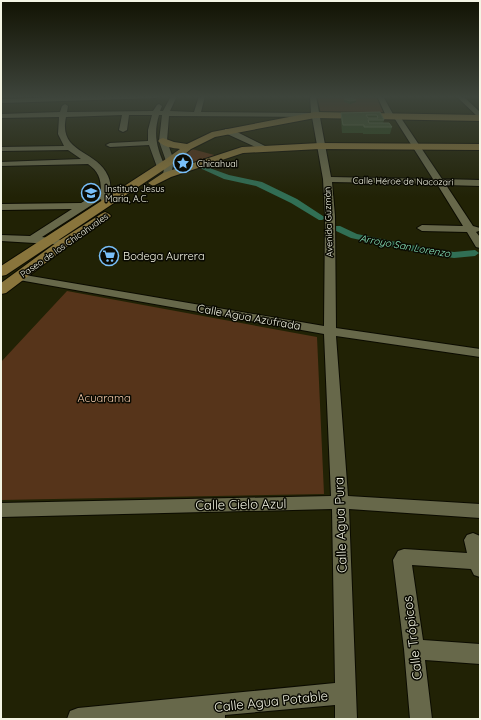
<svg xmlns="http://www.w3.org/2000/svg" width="481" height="720" viewBox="0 0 481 720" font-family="Quicksand,sans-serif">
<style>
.green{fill:#56341a}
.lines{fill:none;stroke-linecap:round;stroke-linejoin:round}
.canal{fill:#316f55;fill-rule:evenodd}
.minor-casing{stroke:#0b0b00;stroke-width:2}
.major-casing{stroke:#0b0b00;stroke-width:2}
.minor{fill:#67684a;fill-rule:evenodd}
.major{fill:#89753c;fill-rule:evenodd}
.wall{fill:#2e4920}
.shaded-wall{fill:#20320c}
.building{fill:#435b35;stroke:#5f7350;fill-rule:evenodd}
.labels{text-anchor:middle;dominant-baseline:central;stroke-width:3;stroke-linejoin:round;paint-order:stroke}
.far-poi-label{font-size:9px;fill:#f3f4e3;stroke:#0a0a02;text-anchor:start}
.far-street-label{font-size:9px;fill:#f3f4e3;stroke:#0a0a02}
.far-water-label{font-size:10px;font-style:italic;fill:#8ae7bd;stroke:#0a0a02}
.poi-label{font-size:11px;fill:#f3f4e3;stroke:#0a0a02;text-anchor:start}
.street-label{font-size:11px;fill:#f3f4e3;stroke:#0a0a02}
.park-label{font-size:11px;fill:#f8cdae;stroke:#0a0a02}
.near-street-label{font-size:13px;fill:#f3f4e3;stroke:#0a0a02}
</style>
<rect width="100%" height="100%" fill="#212205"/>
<path class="green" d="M317 96H376L387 116 321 114Z
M192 149 218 156C204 161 188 170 175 161Z
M67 291 317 337 324 494 1 500V362Z"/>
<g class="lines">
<path class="canal" d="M204 166 229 175 262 182 297 199 326 218 322 220H319L291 203 256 186 224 179 202 169 200 168Z
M334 226H340L357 234 426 248 454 252 475 250 479 253 475 256 454 258 426 254 351 238 334 230 333 228Z"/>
<g class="minor-casing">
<path id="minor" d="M101 96H158L155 98 1 103V99Z
M171 96H177L170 111 194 112 199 96H205L201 112 311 113 310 96H316L331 177 433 179 393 116 390 118 386 116 377 96H383L394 116 399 115 442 179 480 180V186L446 185 473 226 480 228 479 231 476 232 480 237V248L476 247 467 232 422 231 417 228 422 225 463 226 437 184 332 182 335 216 336 328 480 349V357L336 336 348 496 480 504V518L349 509 357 719H335V705L225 715V719H203V718L188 719H67L70 711 78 708 335 683 332 509 1 517V503L331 496 324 334 19 280 14 277 19 274 324 326 325 216 323 179 312 117 169 116 167 141 174 161 171 175 167 178 163 175 164 168 161 169 157 167 149 145 110 147 106 145 110 143 148 141V130L152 115H129L127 130 123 132 119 130 122 115 66 117C58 154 96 149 108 176 112 184 110 195 110 204L108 206H102L101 199 42 237 68 241 69 243 68 245 1 241V235L30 236 72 209 1 210V204L81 203 101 191C101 178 98 171 88 164L1 166V162L81 159 68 150 1 151V147L64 146 58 134 59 117 1 118V114L60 112 62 106 65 104 68 106 67 112 153 111 157 105 159 104 162 106 160 111H163ZM159 115H162L159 141 166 161 165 166C157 149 153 134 159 115Z
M456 96H463L480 112V118L478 117Z
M225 129H231L269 148 268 150H262L225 133Z
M473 533 480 536V577L474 575 471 569 412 565 423 640 480 644V664L425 660 432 719H410L404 649 393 560 398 551 404 549 467 553 464 540 467 535Z"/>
</g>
<g class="major-casing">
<path id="major" d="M315 112 480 115V121L315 118 215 137 191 149 174 163 6 275 1 276V266L166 159 180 149C172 148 164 147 158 141L160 139 163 138 174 142 187 144 212 132Z
M320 143 480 144V150L320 149 243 153 171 177 153 186 148 183 163 173 242 147Z
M105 212 109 214 111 216 109 218 68 246 6 293 1 294V283L60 240 101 214Z"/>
</g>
<use href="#minor" class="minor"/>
<use href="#major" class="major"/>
</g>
<path class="wall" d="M344 99 356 102 350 104 344 102Z
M380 112 384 120 383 123 392 127 390 134H363V133H342L341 120V113Z"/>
<path class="shaded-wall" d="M356 100V102L350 104V101Z"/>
<path class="building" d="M351 98 356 100 350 101 344 99Z
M380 112 384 120H368L369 123H389L392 127H364V125H343L341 113ZM366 115H377L378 118H368Z"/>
<linearGradient id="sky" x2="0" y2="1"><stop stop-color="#121303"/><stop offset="0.49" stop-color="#3d443b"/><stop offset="1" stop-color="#3d443b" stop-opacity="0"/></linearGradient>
<rect width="481" height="197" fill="url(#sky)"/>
<defs>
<g id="sight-ring" transform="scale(1)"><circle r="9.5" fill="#0a0a02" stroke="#79bff8" stroke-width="1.5"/><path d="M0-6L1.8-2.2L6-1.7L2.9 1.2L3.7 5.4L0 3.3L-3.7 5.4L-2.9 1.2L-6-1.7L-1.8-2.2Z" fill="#79bff8"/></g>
<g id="school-ring" transform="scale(1)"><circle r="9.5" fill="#0a0a02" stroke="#79bff8" stroke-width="1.5"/><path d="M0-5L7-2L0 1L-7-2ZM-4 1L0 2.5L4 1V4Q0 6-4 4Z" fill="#79bff8"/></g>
<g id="supermarket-ring" transform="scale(1)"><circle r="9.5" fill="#0a0a02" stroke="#79bff8" stroke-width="1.5"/><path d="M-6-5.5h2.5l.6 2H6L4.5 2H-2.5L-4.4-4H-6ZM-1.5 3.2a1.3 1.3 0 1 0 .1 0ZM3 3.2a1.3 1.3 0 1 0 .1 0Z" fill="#79bff8"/></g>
</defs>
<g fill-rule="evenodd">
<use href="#sight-ring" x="183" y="163"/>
<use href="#school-ring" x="91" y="193"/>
<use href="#supermarket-ring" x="109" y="256"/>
</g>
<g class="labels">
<g class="far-poi-label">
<text x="197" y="163">Chicahual</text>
<text x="105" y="188">Instituto Jesus<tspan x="105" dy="10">Maria, A.C.</tspan></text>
</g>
<g class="far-street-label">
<text transform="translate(403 181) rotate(1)">Calle Héroe de Nacozari</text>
<text transform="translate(328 222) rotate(-92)">Avenida Guzmán</text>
<text transform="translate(64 245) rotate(-35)">Paseo de los Chicahuales</text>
</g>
<g class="far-water-label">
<text transform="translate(405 246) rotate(10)">Arroyo San Lorenzo</text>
</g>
<g class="poi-label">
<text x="123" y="256">Bodega Aurrera</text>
</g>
<g class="street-label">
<text transform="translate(249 317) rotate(10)">Calle Agua Azufrada</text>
</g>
<g class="park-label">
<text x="104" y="398">Acuarama</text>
</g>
<g class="near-street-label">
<text transform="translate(241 504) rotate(-1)">Calle Cielo Azul</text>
<text transform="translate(340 525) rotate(-92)">Calle Agua Pura</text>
<text transform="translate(412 638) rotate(-97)">Calle Trópicos</text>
<text transform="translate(271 701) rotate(-6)">Calle Agua Potable</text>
</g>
</g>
<rect width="481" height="720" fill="none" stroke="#f3f4e3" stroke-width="4"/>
</svg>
